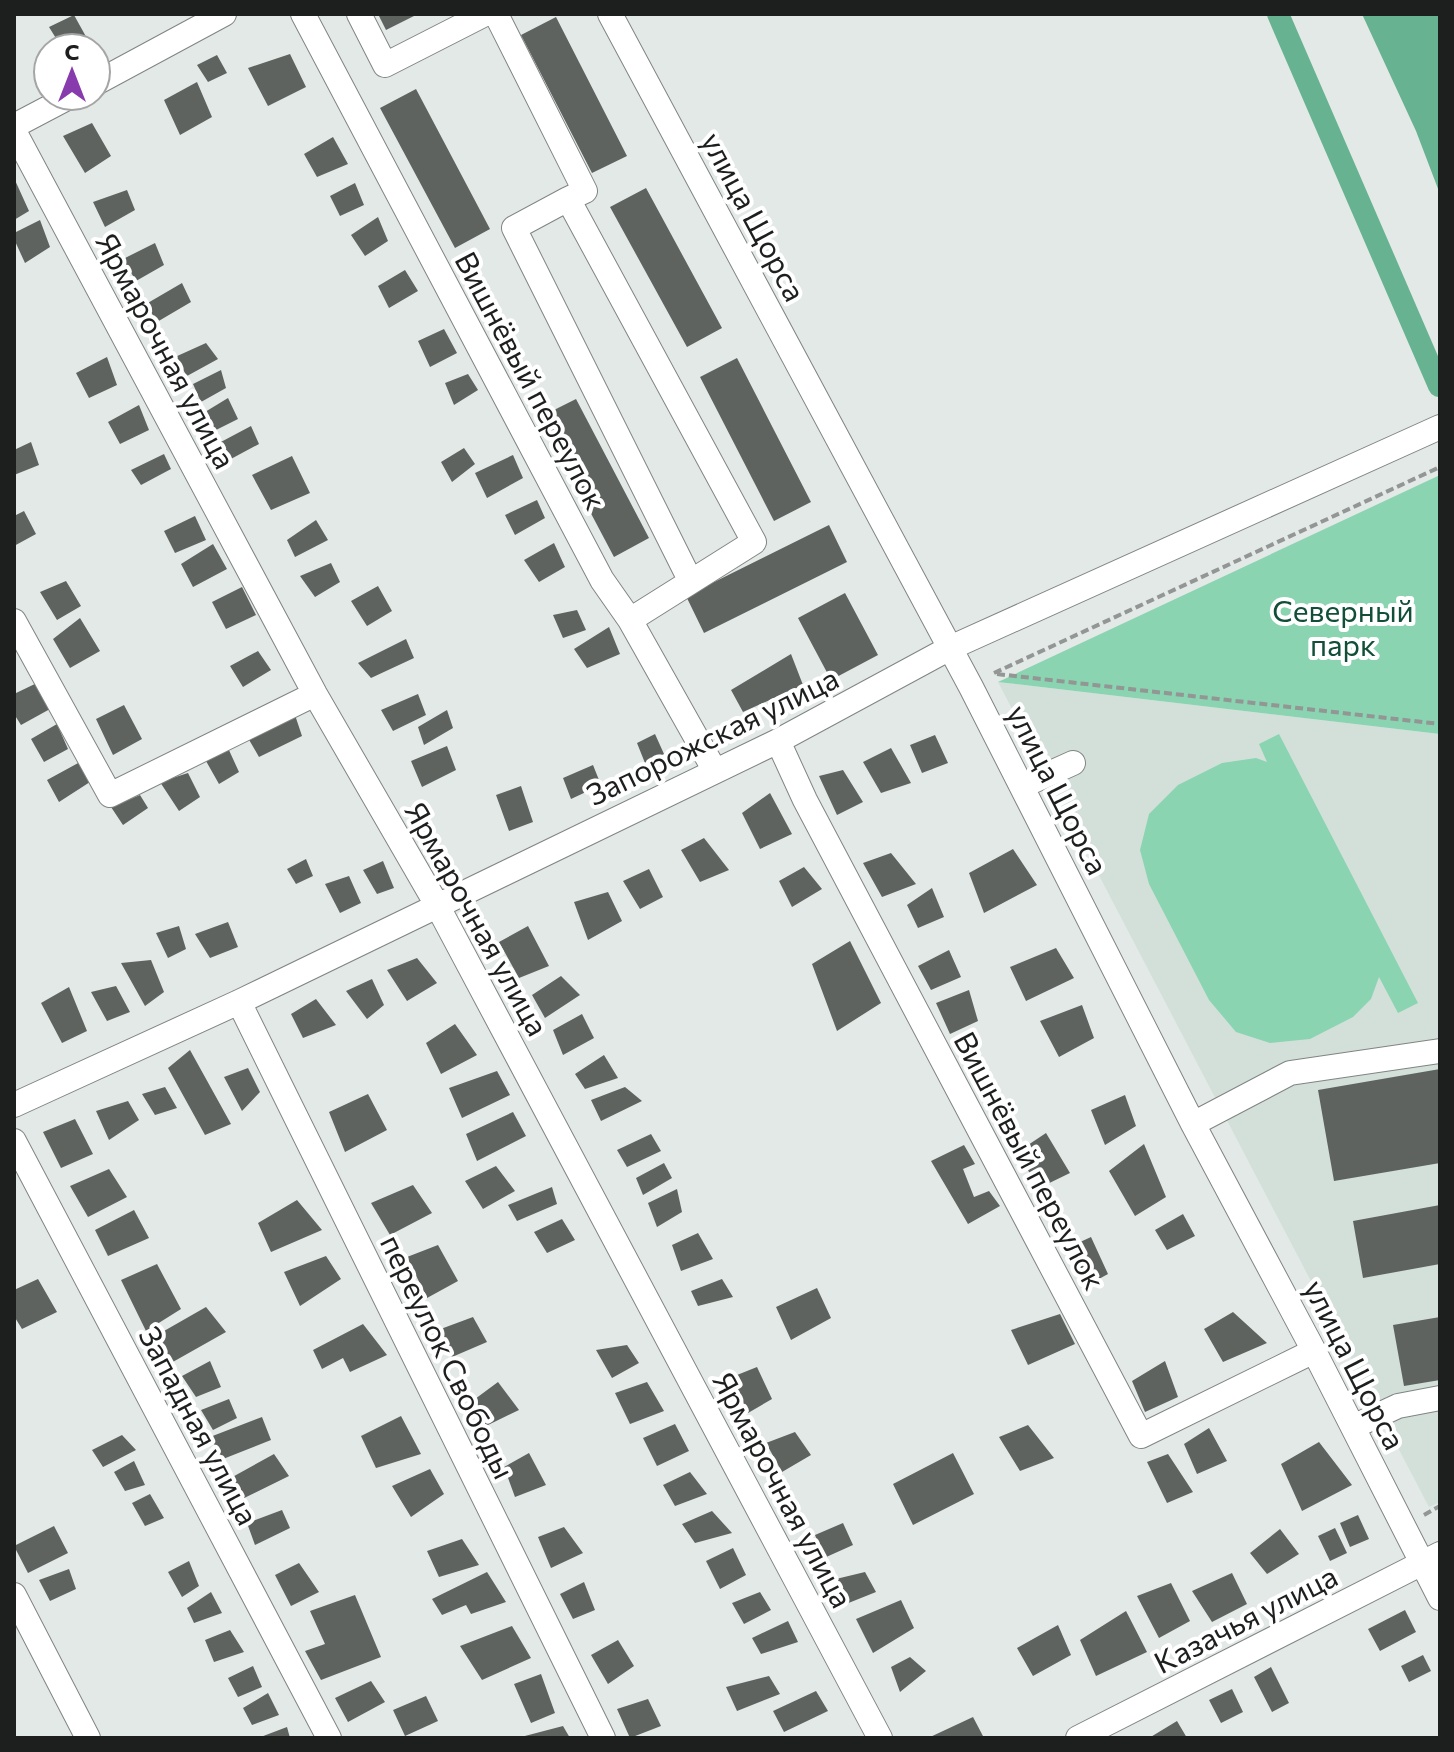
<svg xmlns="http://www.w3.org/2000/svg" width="1454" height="1752" viewBox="0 0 1454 1752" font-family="Commissioner,sans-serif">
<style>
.built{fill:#d2e0d9}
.green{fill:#8ad4b1}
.water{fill:#67b391}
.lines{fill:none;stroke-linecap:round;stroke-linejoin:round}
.canal{stroke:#67b391;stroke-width:22}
.building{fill:#5e6360}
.minor-casing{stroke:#808582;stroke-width:26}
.path{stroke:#929694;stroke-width:4;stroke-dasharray:8 4;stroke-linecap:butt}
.minor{stroke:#fff;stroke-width:24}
.labels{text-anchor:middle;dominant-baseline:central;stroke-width:8;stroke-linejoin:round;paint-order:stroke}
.street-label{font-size:30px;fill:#1d1f1e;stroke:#fff}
.park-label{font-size:30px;fill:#124f38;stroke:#fff}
</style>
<rect width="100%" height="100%" fill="#e3e9e6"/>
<path class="built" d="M998 682 1440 734V1502L1429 1507Z"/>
<path class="green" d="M1440 475V734L998 682Z
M1279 734 1418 1003 1398 1013 1379 977 1371 999 1353 1017 1310 1039 1270 1043 1236 1032 1209 1000 1149 884 1140 850 1149 814 1178 785 1222 763 1256 758 1267 762 1259 744Z"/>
<path class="water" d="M1362 14H1440V194L1416 131Z"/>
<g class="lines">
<path class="canal" d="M1278 14 1439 386"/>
</g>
<path class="building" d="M378 14H418L386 30Z
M74 15 89 42 79 48H62L49 27Z
M556 17 627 156 592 173 521 35Z
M290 54 306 87 268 106 248 68Z
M217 55 227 73 208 82 197 65Z
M197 82 212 117 180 135 164 100Z
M416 89 490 229 455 248 380 108Z
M92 123 111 156 85 173 63 136Z
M333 137 348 164 317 177 304 154Z
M14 178 29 211 14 220Z
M355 183 364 205 340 216 330 196Z
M646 188 722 328 687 347 610 207Z
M127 190 135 210 105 227 93 202Z
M378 217 388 241 365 256 351 235Z
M40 220 50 247 25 263 14 239V233Z
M155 243 164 265 136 281 123 259Z
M405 270 418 291 389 308 378 286Z
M182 283 191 302 157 322 146 304Z
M444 329 457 353 430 367 418 341Z
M206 343 218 359 187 376 175 357Z
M107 357 117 385 89 398 76 373Z
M737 358 811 502 774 521 700 377Z
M221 370 226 388 201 402 193 384Z
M468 374 478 390 454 405 445 383Z
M228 398 238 419 216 430 205 412Z
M576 399 649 538 614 557 540 417Z
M139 405 149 430 120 444 108 422Z
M251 426 259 444 229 460 219 443Z
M31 442 39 465 14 475V450Z
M464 448 475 464 452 482 441 462Z
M164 454 171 469 141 485 131 470Z
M513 455 523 478 487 498 475 473Z
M292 456 310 493 271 510 252 475Z
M537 500 545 518 515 535 505 515Z
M24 511 36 534 14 546V516Z
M195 516 206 540 175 553 164 531Z
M316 520 328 540 295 557 287 540Z
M829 525 847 562 704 633 686 596Z
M554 543 565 567 539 582 524 560Z
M213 544 227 569 193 587 181 564Z
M331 563 340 582 315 597 300 576Z
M66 581 81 606 57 620 40 592Z
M378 586 392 611 367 626 351 601Z
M242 587 256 615 226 629 212 602Z
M845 593 878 655 831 680 798 618Z
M577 610 586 630 563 638 553 615Z
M80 618 100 651 70 668 53 639Z
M609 627 620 654 587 668 574 649Z
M406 639 414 658 371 678 358 663Z
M258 651 271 670 243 687 230 666Z
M791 654 803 685 743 712 731 690Z
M39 682 50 709 21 725 14 714V694Z
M418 694 426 715 393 731 381 710Z
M124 705 142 739 113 755 96 719Z
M447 710 453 728 424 745 418 727Z
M295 715 302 736 259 757 248 738Z
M57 724 68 749 44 762 31 739Z
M655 734 664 754 645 763 637 743Z
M935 735 948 763 922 773 910 745Z
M447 746 456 770 422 787 411 761Z
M228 748 239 772 219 784 206 761Z
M891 748 911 783 881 793 863 762Z
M80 762 90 782 59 802 47 780Z
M593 765 601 785 571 799 563 778Z
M843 770 863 802 837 815 819 776Z
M188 773 200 797 179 811 160 782Z
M521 786 533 822 509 831 496 795Z
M770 793 792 834 760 849 742 813Z
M140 795 148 808 123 825 111 807Z
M704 838 729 870 700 882 681 850Z
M1013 849 1037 885 984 913 969 873Z
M891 853 916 884 882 897 863 863Z
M306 859 313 876 296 884 287 869Z
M383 861 394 888 377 894 363 870Z
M804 867 822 889 792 907 779 881Z
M649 869 663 897 640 909 623 881Z
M349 876 361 903 340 913 325 884Z
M932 888 944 917 918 928 907 905Z
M608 892 622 921 588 940 574 902Z
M228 922 238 947 210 958 195 934Z
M179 926 186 949 168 958 156 933Z
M528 926 549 966 519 978 499 942Z
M850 941 881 1003 837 1031 812 964Z
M1056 948 1074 978 1026 1001 1010 967Z
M949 950 961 977 931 990 918 966Z
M417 958 437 983 407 1001 387 970Z
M151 960 164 992 145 1006 121 963Z
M561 976 580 995 545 1018 532 995Z
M372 979 384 1005 367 1019 346 991Z
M116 986 130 1012 107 1021 91 992Z
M69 987 87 1031 62 1043 41 1003Z
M969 990 978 1021 950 1034 936 1003Z
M316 999 336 1025 303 1038 291 1014Z
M1082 1005 1094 1038 1059 1057 1040 1021Z
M582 1014 594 1038 563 1055 553 1030Z
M455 1024 477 1055 441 1074 426 1043Z
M190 1050 231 1124 205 1135 168 1068Z
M604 1055 618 1078 585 1089 575 1074Z
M248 1068 260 1092 242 1111 224 1077Z
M1440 1069V1163L1334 1181 1318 1090Z
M497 1071 510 1095 462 1118 449 1088Z
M165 1087 177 1108 155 1115 142 1094Z
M625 1087 642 1101 601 1121 591 1100Z
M368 1094 387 1130 345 1152 329 1112Z
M1125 1095 1136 1126 1105 1145 1091 1110Z
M128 1101 139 1120 109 1140 96 1111Z
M513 1112 526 1136 477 1161 466 1134Z
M75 1119 93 1154 61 1168 43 1132Z
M1046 1133 1070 1173 1037 1189 1019 1151Z
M651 1134 661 1151 627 1167 617 1150Z
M1144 1144 1166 1197 1135 1216 1109 1171Z
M964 1145 975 1164 963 1169 974 1197 989 1191 1000 1206 968 1224 931 1161Z
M664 1163 672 1178 643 1195 636 1178Z
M496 1166 515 1191 483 1209 465 1181Z
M109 1169 127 1197 88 1217 70 1186Z
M413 1185 432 1213 390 1235 371 1203Z
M552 1187 557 1204 517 1221 508 1205Z
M677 1189 682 1212 657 1227 648 1203Z
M297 1200 322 1230 271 1252 258 1223Z
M1440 1205V1264L1363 1278 1353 1221Z
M134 1210 149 1238 108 1256 95 1230Z
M1183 1214 1195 1236 1167 1250 1155 1230Z
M562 1219 575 1240 547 1253 534 1232Z
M698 1233 713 1259 681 1271 672 1245Z
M1091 1237 1108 1274 1086 1286 1065 1249Z
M438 1245 458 1281 427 1298 407 1257Z
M326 1256 341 1279 300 1306 284 1272Z
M157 1264 181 1309 146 1331 121 1280Z
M38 1279 57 1312 22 1329 14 1316V1290Z
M722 1279 733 1297 698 1306 691 1291Z
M817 1288 831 1318 791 1340 776 1307Z
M206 1307 226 1332 171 1363 157 1335Z
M1233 1312 1267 1343 1223 1362 1204 1329Z
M1060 1314 1075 1344 1028 1365 1011 1330Z
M473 1317 487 1342 452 1357 438 1330Z
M1440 1317V1380L1404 1386 1393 1325Z
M363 1324 387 1355 350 1372 343 1358 322 1369 313 1350Z
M627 1345 639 1363 612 1378 596 1350Z
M210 1361 221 1387 196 1397 182 1376Z
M1165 1361 1178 1397 1145 1412 1132 1381Z
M757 1367 772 1399 748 1413 732 1377Z
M498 1382 519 1410 486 1426 475 1399Z
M647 1382 664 1411 630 1424 615 1393Z
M229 1399 237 1418 213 1430 201 1410Z
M401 1416 421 1454 376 1468 361 1436Z
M262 1417 271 1440 223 1459 210 1437Z
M675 1424 689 1451 657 1466 643 1438Z
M1028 1425 1054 1458 1020 1471 999 1437Z
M1209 1428 1227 1461 1197 1474 1184 1444Z
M795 1432 811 1455 782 1472 766 1443Z
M122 1435 136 1450 103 1467 92 1450Z
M1319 1442 1352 1485 1302 1511 1281 1464Z
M529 1453 546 1485 515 1497 504 1467Z
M953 1453 974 1494 913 1525 893 1484Z
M274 1454 289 1476 236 1502 227 1480Z
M1168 1454 1193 1492 1167 1503 1147 1462Z
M134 1461 145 1485 125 1491 114 1472Z
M430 1469 444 1494 411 1517 392 1486Z
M690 1472 707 1494 675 1506 663 1485Z
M150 1494 164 1518 145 1526 132 1503Z
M282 1510 290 1528 255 1545 247 1523Z
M712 1511 732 1533 695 1543 682 1524Z
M1358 1515 1369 1539 1350 1547 1340 1523Z
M843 1523 853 1545 824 1558 815 1535Z
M54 1526 68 1553 28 1573 14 1546Z
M564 1527 583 1553 551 1568 538 1537Z
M1335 1528 1347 1553 1330 1561 1318 1536Z
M1280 1529 1299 1554 1267 1574 1250 1553Z
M462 1539 479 1565 439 1577 427 1551Z
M733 1548 746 1575 720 1589 706 1561Z
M189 1561 199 1586 182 1597 168 1572Z
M299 1563 319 1592 291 1606 275 1575Z
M69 1569 76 1589 50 1601 39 1580Z
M487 1572 506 1602 471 1614 466 1605 442 1615 432 1599Z
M865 1572 876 1592 846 1604 836 1579Z
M1232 1573 1247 1604 1212 1622 1192 1591Z
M584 1582 595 1610 573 1619 560 1594Z
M1171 1583 1190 1621 1159 1638 1137 1596Z
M211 1592 222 1613 194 1623 187 1608Z
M760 1592 771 1610 744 1624 732 1603Z
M355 1595 381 1657 321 1680 305 1651 325 1644 310 1611Z
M901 1600 914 1628 873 1653 856 1619Z
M1405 1610 1416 1632 1380 1651 1368 1629Z
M1126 1611 1147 1652 1096 1676 1080 1640Z
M788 1621 798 1642 761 1654 752 1638Z
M1058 1625 1071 1655 1033 1676 1017 1648Z
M512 1626 531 1658 482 1680 460 1646Z
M230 1630 244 1652 214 1662 205 1640Z
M618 1640 634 1666 608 1684 591 1655Z
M1423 1655 1431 1671 1409 1682 1401 1666Z
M910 1657 926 1671 900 1692 891 1667Z
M253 1666 262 1687 238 1697 228 1678Z
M1271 1667 1289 1703 1272 1712 1254 1677Z
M541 1674 555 1713 531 1723 514 1684Z
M769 1676 780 1694 737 1711 726 1687Z
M371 1681 385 1702 348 1722 335 1698Z
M1232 1689 1243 1712 1221 1723 1209 1700Z
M816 1691 828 1711 784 1732 773 1711Z
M268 1693 279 1715 252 1725 243 1708Z
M426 1696 438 1721 405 1736 393 1710Z
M648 1699 661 1726 630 1738 617 1709Z
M973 1717 984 1738H928Z
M1177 1721 1187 1738H1149Z
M563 1726 570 1738H521V1737Z
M287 1727 290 1738H258Z"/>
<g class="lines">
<g class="minor-casing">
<path id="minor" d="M303 14 602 580 630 620 715 771
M359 14 385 65 485 14
M496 14 585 191 568 199 754 542 630 620
M610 14 971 687 1193 1124 1314 1351 1440 1598
M96 83 224 14
M14 126 71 96
M14 131 315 694 437 905 880 1738
M568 199 514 228 690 580
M14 621 110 795 315 694
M778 741 805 800 1141 1436 1314 1351
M1022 786 1073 763
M239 1002 603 1738
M14 1105 239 1002 778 741 950 648 1440 427
M1193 1124 1290 1073 1440 1051
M14 1141 329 1738
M1353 1427 1398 1406 1440 1398
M14 1595 88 1738
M1078 1738 1440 1554"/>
</g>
<path class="path" d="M994 673 1440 467
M997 674 1440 724
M1424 1515 1440 1506"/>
<use href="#minor" class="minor"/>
</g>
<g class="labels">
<g class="street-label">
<text transform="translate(755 216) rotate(62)">улица Щорса</text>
<text transform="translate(167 350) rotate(62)">Ярмарочная улица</text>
<text transform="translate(532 380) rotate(62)">Вишнёвый переулок</text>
<text transform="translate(712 735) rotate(-26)">Запорожская улица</text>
<text transform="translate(1059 789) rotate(63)">улица Щорса</text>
<text transform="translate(478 918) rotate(61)">Ярмарочная улица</text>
<text transform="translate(1031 1160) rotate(62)">Вишнёвый переулок</text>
<text transform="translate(449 1356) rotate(64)">переулок Свободы</text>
<text transform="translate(1356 1364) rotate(63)">улица Щорса</text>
<text transform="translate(200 1425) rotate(62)">Западная улица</text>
<text transform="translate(784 1489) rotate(62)">Ярмарочная улица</text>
<text transform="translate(1245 1618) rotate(-27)">Казачья улица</text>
</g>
<g class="park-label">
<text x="1343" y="609">Северный<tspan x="1343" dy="34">парк</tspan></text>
</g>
</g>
<rect width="1454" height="1752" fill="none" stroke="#1d1f1e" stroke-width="32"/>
<g transform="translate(72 72)"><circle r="38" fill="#ffffff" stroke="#a5a5a5" stroke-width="2"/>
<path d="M0-6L14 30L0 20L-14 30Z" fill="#883bac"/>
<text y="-12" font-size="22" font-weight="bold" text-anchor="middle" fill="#1d1f1e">С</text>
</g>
</svg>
